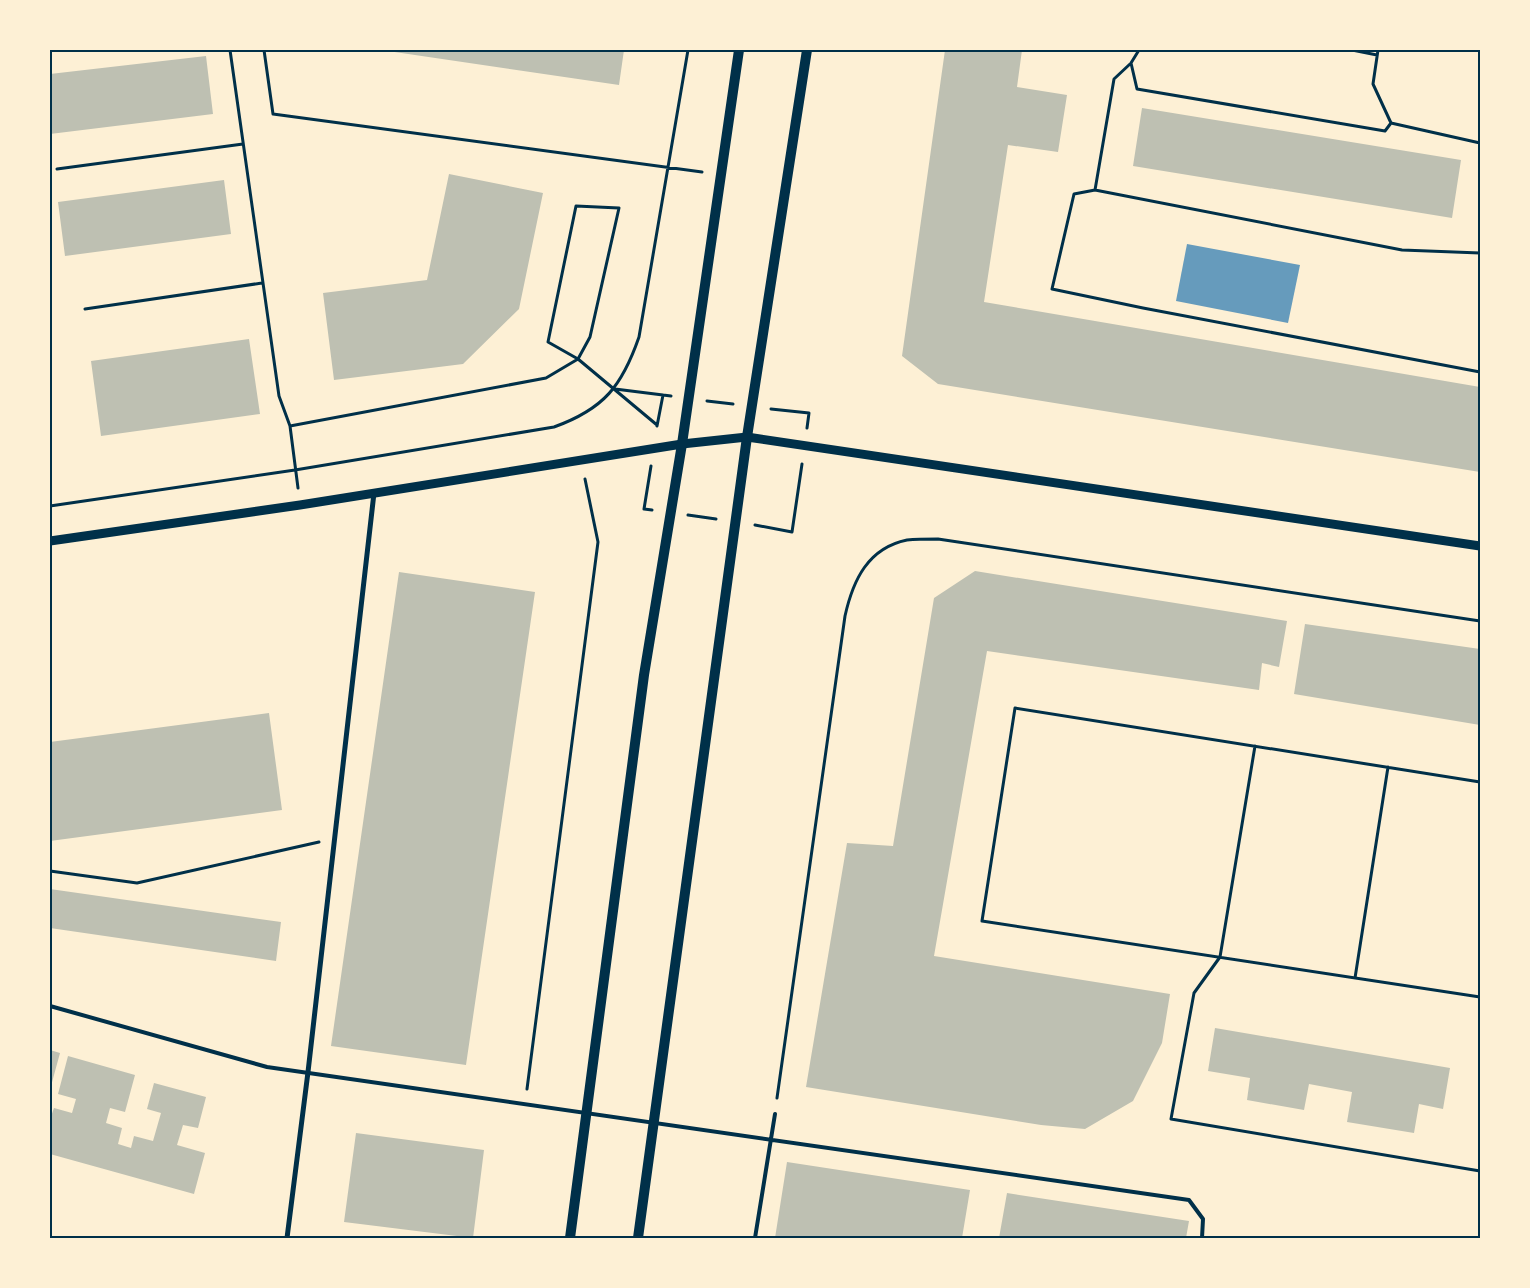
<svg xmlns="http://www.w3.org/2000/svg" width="1530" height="1288" viewBox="0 0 1530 1288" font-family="'Fira Sans Condensed',sans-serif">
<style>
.water{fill:#669bbc}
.building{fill:#bec0b2}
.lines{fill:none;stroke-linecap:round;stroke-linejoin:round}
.path{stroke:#003049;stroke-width:3}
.service{stroke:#003049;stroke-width:4}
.minor{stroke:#003049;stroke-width:5}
.tertiary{stroke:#003049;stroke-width:9}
.secondary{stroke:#003049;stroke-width:10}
.neatline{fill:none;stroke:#003049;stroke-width:2}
</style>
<rect width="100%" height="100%" fill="#fdf0d5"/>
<path class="water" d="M1187 244 1300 265 1288 323 1176 301Z"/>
<path class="building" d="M381 50H624L619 85Z
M945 50H1022L1017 87 1067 95 1058 152 1008 145 984 302 1480 387V472L938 384 902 356Z
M206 56 213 114 50 134V74Z
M1142 108 1461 160 1452 218 1133 166Z
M449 174 543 193 519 309 463 364 334 380 323 293 427 280Z
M224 180 231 234 65 256 58 202Z
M249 339 260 414 101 436 91 361Z
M975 571 1287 621 1279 667 1262 663 1259 690 987 651 934 956 1170 994 1162 1043 1133 1101 1085 1129 1041 1125 806 1087 847 843 893 846 934 598Z
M399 572 535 592 466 1065 331 1046Z
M1305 624 1480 649V725L1294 694Z
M269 713 282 810 50 841V742Z
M50 889 281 922 276 961 50 928Z
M1215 1028 1450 1068 1443 1109 1419 1104 1414 1133 1347 1122 1352 1092 1309 1084 1304 1110 1247 1100 1250 1078 1208 1071Z
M50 1050 60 1053 51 1086H50Z
M68 1056 135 1075 125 1112 110 1108 106 1123 122 1128 118 1144 131 1148 134 1136 153 1141 161 1113 147 1109 154 1083 206 1097 198 1128 183 1125 177 1145 205 1153 194 1194 50 1154V1119L54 1108 72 1113 76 1099 58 1094Z
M356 1133 484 1150 473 1238 344 1222Z
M787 1162 970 1190 962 1238H775Z
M1007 1193 1189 1221 1186 1238H999Z"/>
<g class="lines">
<path class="path" d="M230 50 279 396 290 426
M264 50 273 114 702 172
M1139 50 1131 63 1137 89 1385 131 1391 123
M1352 50 1377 55
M1378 50 1373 84 1391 123 1480 143
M57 169 243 144
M1095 190 1114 79 1130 64
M1480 253 1402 250 1095 190 1074 194 1052 289 1143 308 1480 372
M85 309 262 283
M615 389 671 396
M707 401 733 404
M771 409 809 413 807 428
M657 426 663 395
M651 466 644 509 652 510
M298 488 290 426 546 378 578 359 590 337 619 208 576 206 548 342 578 359 657 425
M50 506 295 470 554 427C604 409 622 386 639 337L688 50
M688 515 716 519
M755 525 792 532 802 464
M1255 746 1220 957 1194 993 1171 1119 1480 1171
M1480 782 1015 708 982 921 1480 997
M50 871 137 883 319 842
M1355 978 1388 767
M527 1089 598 542 585 479
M777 1098 845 616C853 580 868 548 907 540 917 539 928 539 938 539L1480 621"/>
<path class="service" d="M50 1006 267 1067 1189 1200 1203 1219 1202 1238
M755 1238 775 1114"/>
<path class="minor" d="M287 1238 308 1072 374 493"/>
<path class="tertiary" d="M50 541 300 505 682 444 747 437 1480 546"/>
<path class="secondary" d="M570 1238 644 675 682 444 739 50
M638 1238 747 437 807 50"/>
</g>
<rect width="1530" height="1288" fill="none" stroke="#fdf0d5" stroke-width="102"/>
<rect x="51" y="51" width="1428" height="1186" class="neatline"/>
</svg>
